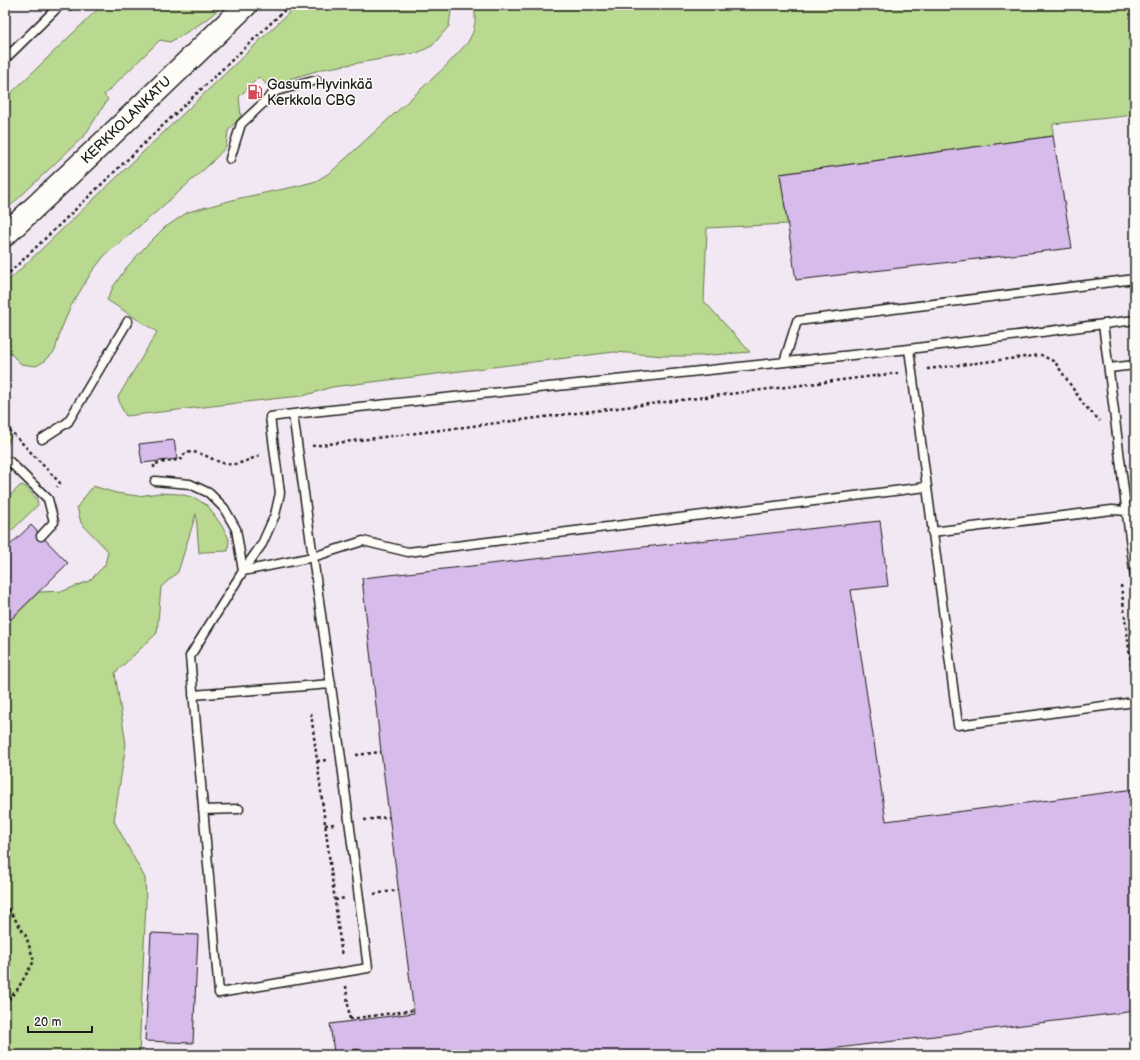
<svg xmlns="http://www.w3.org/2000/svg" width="1140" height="1060" viewBox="0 0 1140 1060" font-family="'Balsamiq Sans',sans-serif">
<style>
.built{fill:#f2e8f3}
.green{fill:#b9d890;stroke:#6a7a56}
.building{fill:#d7bbea;stroke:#1c1c1c}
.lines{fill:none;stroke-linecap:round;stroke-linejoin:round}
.lane-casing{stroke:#1c1c1c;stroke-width:11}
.secondary-casing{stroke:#1c1c1c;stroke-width:25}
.path{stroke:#1c1c1c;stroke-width:2.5;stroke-dasharray:3 3;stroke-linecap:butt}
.lane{stroke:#fdfcf7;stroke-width:8}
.secondary{stroke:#fdfcf7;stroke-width:22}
.labels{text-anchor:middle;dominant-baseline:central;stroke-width:3;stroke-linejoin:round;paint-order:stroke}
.poi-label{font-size:14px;fill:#1c1c1c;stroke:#fdfcf7;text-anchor:start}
.street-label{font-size:14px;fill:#1c1c1c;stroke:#fdfcf7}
</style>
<rect width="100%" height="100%" fill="#fdfcf7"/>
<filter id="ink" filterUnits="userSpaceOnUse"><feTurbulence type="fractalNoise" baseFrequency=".025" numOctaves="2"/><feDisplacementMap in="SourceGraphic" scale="8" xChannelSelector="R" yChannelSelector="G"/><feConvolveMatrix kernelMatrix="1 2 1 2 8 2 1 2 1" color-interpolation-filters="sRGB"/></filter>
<g filter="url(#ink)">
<path class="built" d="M5 5H475V22L473 32 468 42 445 67 331 172 316 181 298 186 240 198 188 212 164 228 144 248 126 268 113 287 107 300 157 332 122 391 747 122 1135 91V1055H5Z"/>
<path class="green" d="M102 5H223C207 21 189 31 170 42L160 40 104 95 108 99 85 135 5 211V99Z
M297 5H450L451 11 449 26 432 46 417 53 323 69 276 83 270 88 259 77 239 97 241 116 228 131 226 147 210 164 155 213 105 255 91 273 71 306 60 332 55 351 45 361 36 366 21 364 5 348V284Z
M475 5H1135V115L1053 124V136L780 174 788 224 707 228 704 301 750 352 700 356H664L614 352 332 387 303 396 281 398 126 416 121 407 118 397 157 332 107 300 113 287 126 268 144 248 164 228 188 212 240 198 298 186 316 181 331 172 445 67 468 42 473 32 475 22Z
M5 430 11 436 5 450Z
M21 485 26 487 37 499 38 505 5 537V500Z
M93 486 116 493 138 496 159 493 180 494 195 498 208 506 224 529 229 539 228 551 202 552 199 553 196 514 178 572 161 587 157 633 115 673 126 744 114 821 145 878 146 903 139 1055H5V625L39 592 63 591 89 581 105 565 108 551 81 523 77 507Z"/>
<path class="building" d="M63 5H77L69 12Z
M1053 136 1072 248 796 280 780 174Z
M174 440 177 459 142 463 139 444Z
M880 521 888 586 851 590 886 821 1135 789V1011L782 1055H360L359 1049 334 1052 330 1024 414 1013 381 752 362 578Z
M31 525 68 563 5 625V550Z
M151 933 198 935 193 1043 145 1041Z"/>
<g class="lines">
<g class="lane-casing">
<path id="lane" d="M5 59 60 5
M230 159 241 124 276 91 317 80
M1103 324 1135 578
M909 349 958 725 1135 702
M784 362 797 321 1135 279
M1109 368 1135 365
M293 414 341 758 368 968 219 993 190 656 243 571 262 544 275 515 280 493 270 417 293 414 909 349 1135 320
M42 439 68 422 128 321
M10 462 48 499 54 522 41 536
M155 481 190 484 209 493 224 508 236 529 243 571
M932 532 1112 510 1127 511 1135 510
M243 571 313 557 363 541 408 552 926 487
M193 695 331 684
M203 810 239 809"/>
</g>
<g class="secondary-casing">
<path id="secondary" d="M5 235 108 138 246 5"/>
</g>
<path class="path" d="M5 277 156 132 290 5
M927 369 1041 355 1055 362 1084 405 1100 421
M5 425 60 483 57 487
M312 446 898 373
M154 468V464L182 459 185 453C201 449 211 461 227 464 236 466 252 459 260 455
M1121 585 1134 689
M311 713 342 957
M356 755 381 752
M317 761 327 760
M364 820 389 817
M325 825 335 824
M374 894 399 890
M335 900 345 898
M5 904 26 936 34 961 17 990 5 1003
M346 986 350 1021
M350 1019 414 1010"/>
<use href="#lane" class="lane"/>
<use href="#secondary" class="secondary"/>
</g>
</g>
<defs>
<g id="fuel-bare" transform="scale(1.2)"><path d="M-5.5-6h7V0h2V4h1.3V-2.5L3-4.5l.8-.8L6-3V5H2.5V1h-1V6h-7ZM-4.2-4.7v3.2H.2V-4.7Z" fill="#d1495b" stroke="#fdfcf7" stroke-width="2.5" paint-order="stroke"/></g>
</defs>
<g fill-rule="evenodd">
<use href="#fuel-bare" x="255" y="92"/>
</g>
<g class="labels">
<g class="poi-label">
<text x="267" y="84">Gasum Hyvinkää<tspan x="267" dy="16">Kerkkola CBG</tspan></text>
</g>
<g class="street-label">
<text transform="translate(126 120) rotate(-44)">KERKKOLANKATU</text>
</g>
</g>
<rect width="1140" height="1060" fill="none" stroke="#fdfcf7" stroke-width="20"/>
<rect x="10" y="10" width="1120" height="1040" fill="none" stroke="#1c1c1c" stroke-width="1.5" filter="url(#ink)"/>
<path d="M28 1026v6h64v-6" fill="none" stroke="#1c1c1c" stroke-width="2"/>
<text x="34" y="1026" font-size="12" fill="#1c1c1c" stroke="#fdfcf7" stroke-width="3" paint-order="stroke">20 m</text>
</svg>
